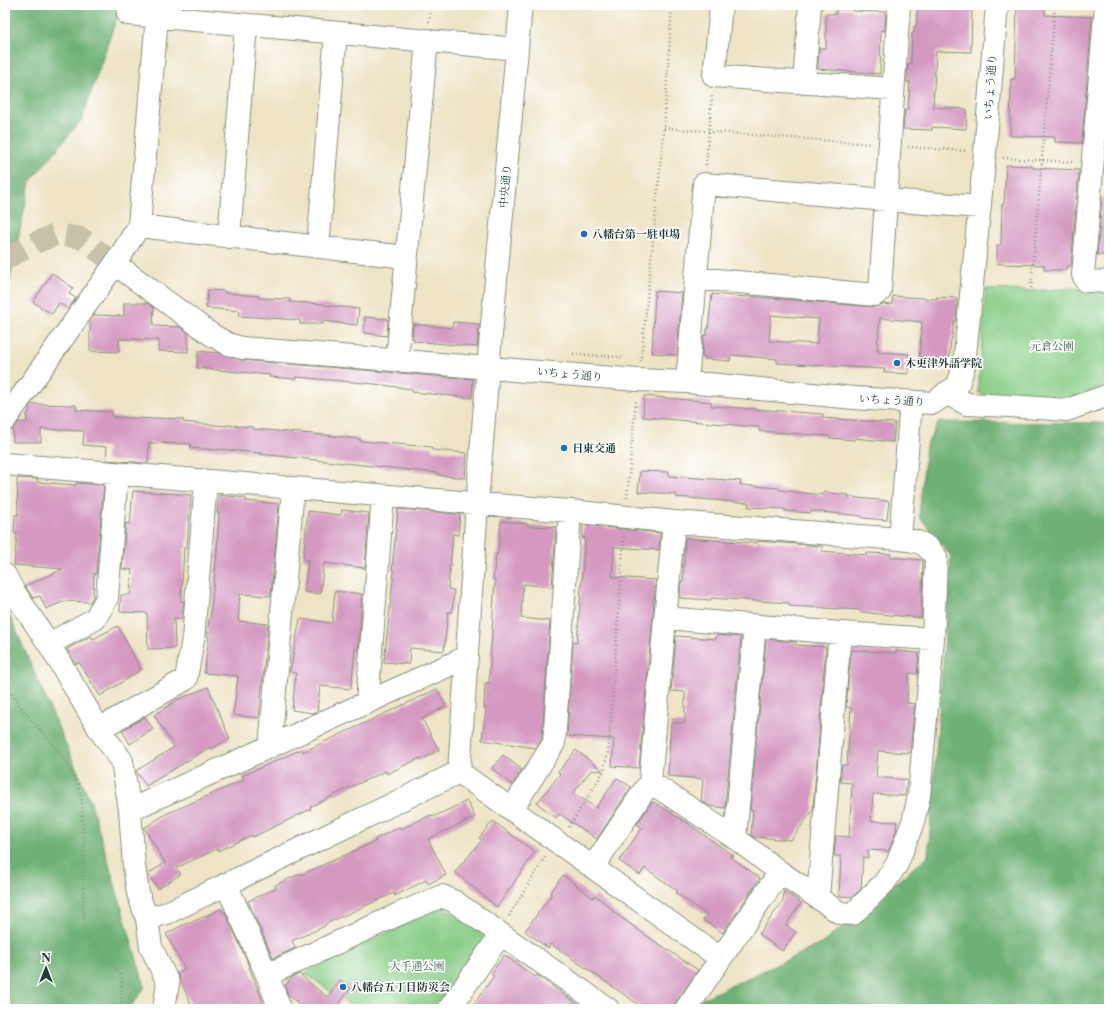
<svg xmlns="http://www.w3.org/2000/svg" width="1114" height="1014" viewBox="0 0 1114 1014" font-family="'Libre Caslon Text','Noto Serif JP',serif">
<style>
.green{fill:#89cd87;stroke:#54855e}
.forest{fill:#6eb074;stroke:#467654}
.building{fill:#d498c1;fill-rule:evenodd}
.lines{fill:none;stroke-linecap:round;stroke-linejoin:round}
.minor-tunnel{stroke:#c5c2a8;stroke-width:22;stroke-dasharray:22 11;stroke-linecap:butt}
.minor-casing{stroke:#86907c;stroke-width:24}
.path{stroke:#86907c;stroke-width:2.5;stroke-dasharray:1 3;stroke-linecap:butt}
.minor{stroke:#fff;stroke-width:22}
.poi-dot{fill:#1f6fb2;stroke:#fff;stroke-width:1.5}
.labels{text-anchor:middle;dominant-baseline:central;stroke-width:3.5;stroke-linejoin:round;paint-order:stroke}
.street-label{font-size:11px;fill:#1f3d34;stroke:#fff}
.poi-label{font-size:11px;font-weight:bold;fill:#1f3d34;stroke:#fff;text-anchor:start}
.park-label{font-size:11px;fill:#3a6149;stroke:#fff}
</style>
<rect width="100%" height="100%" fill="#fff"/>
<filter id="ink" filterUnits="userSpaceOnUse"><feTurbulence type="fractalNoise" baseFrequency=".025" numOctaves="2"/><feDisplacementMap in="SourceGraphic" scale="8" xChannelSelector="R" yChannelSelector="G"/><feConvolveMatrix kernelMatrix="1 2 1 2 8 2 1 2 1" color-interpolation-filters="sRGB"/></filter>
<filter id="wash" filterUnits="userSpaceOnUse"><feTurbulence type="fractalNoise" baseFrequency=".012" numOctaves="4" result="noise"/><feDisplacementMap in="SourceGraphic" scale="16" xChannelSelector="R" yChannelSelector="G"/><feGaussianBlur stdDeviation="0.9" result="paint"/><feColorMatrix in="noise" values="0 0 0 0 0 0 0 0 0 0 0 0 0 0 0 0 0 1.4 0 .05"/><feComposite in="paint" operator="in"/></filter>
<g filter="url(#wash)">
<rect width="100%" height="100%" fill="#eee3c5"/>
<path class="green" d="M1071 288 1109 291V384L1062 403 983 395 978 392 986 289 1030 291Z
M442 906 491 937 440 1009H355L305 973Z"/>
<path class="forest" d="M5 5H121L82 119 30 182 5 303Z
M939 422 1109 423V1009H699L702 999 821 944 928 856 951 556 919 516 926 446Z
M5 605 90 800 145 987 129 1009H5Z"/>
<g id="blocks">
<path class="building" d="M918 5H972L971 52 936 51 933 107 967 109 966 129 932 127V130L903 129 905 110H908L910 82H907L908 63H911L912 33H914V27H916Z
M1017 5H1045V15L1092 17 1082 143 1055 142V137L1010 136 1011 79H1015Z
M836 9H852V11L886 12 885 31 881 30 880 74 818 69 819 48H826V14H836Z
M1006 165 1032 166V168L1079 170 1071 266H1066V270H1044V265L997 264V245H1001L1002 204H1004Z
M1102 197 1109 198V255H1097Z
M52 273 73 288 69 294 76 298 68 309 59 303 52 314 33 302Z
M208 290 225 291V293L259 296 258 298 290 299V302L324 304V305L359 309 357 325 323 321V324H300V320L239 316 240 311 206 308Z
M655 291 682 293 677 355 652 353Z
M712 294 747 297V296L874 307 883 304 892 305 893 296 937 299V297L957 298 956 321H954L952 339H951L949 363 919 361 922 322 880 318 877 349H879L878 352 909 354 908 374 884 372 885 369 777 363V359L731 355 730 361 705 359V356H702L704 335H707V329H708ZM771 315 819 319 817 344 769 341Z
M124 303H148L154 308 153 326 180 327 188 333V352L158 351 159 340 119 339V352L90 351V321L94 315 124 316Z
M365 317 388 319 387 336 364 333Z
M453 322 479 324 477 347 414 341V338H412L413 324 452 328Z
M198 351 219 353 241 360 473 379 472 398 412 392V389L375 384 296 377V379L269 377 270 375 197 368Z
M644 396 711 402V406L823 414V418L895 423 893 442 855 438V440L829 438V436L759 431V427L643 417Z
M32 404 76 405V410L112 412V417L155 419V418L183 419V422L226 426V425L253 427V429L325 435 360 439V441L432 447V450L467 453 465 478 438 475V473L260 454 261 453 218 449V450L190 448 191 444 149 443 148 463 106 460 107 447 83 445 84 431 41 429V442H13V429L19 422H27V413H29V407Z
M640 471 669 472V476L741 481 740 485 779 488V490L823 495V492L849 495 848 497 889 501 887 520 862 518V516L811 511V513L785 511V509L748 507 749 503 676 497V494L638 492Z
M17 478 37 479V482L76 485V483L104 485 96 574H94L93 597 90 602 65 601 46 609 40 596 33 598 25 586 63 569 14 565 17 534 14 533 15 515H18Z
M133 491 191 495 187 548H184L181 601H184L182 619 174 618 175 648 148 649 147 613 120 612 121 595H130L132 570 122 569 126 523 130 524Z
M219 495 246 498V501L279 504 271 596 240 594 238 621 268 624 259 718 233 715 238 676 204 673 209 637 207 636 209 619H210L217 552 219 513H217Z
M398 509 460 514 458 535 453 534 448 589 454 590 452 612H448L444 651 410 648 409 664 384 662 394 571 392 570Z
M342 510 369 513 365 568 324 563 320 594 304 592 308 560 303 559 308 511 341 515Z
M501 521 528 524V526L556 527 552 587 523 584 521 618 550 621 542 739 536 748 482 740 486 708H484L485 683H489L495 579H493L496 554H498Z
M583 525 660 533 659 550 614 547 612 577 656 580 639 768 612 766 614 739 567 736 573 642 577 643 585 538H582Z
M685 538 757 543V541L822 546V551L867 555V553L891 554 890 557 922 560 923 561 921 618 860 612V610L789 606V603L711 598V600L680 598 681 582H683Z
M335 591 362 594 358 650 355 649 351 689 320 686 317 712 313 713 292 710 296 673 290 672 300 619 332 623Z
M118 626 141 670 100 696 79 662 76 664 67 649 91 636 93 639Z
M717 635 741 637 725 808 710 806 701 801 703 779 668 776 671 723H685V692L671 691 676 636 716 639Z
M766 639 796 642V645L826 647 813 810 791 840 755 837 751 835 753 810H750Z
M851 650 896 653V651L919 653 917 674 909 673 907 703 915 704 910 753 878 751 876 777 907 780 905 796 873 794 871 821 897 822 896 831 889 851 868 850V858L863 857 861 889 852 897 839 896 841 856H834L836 836 849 837 852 783 840 782 842 765H847L851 708 846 707Z
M208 687 230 739 211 749 210 747 146 786 136 771 174 747 154 715 177 700Z
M437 689 446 706 422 719 439 750 421 760 420 758 387 774 386 771 351 787 310 807 311 809 253 837 252 835 218 851 217 849 176 868 181 874 158 889 148 874 165 863 144 828 166 814 244 780 242 776 302 749 303 752Z
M145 717 153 729 130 744 122 730Z
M576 750 603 771 591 770 573 793 596 808 617 778 631 787 597 839 560 814 556 818 537 803 560 774 558 772Z
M503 755 522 770 512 785 492 768Z
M467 801 475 817 428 839 446 875 428 884 426 880 395 896 394 893 325 924V926L292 941 295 948 273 958 248 901 276 888 275 885 300 874 301 875 376 841 375 839 400 827 401 829 431 815 433 817Z
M652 802 654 803V802L686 822 734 856H729L760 878 723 933 703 920 707 915 676 893 678 891 645 868 640 875 619 861 642 828 637 824Z
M493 821 535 852 497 907 455 872 482 840 479 838Z
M563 875 593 898 595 895 613 910 612 911 650 938 698 970 676 1002 674 1009H645L551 944 548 948 525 931 551 895 550 893Z
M784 891 801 903 786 925 796 932 782 951 759 934 783 901Z
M221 909 223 913 225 912 248 963 247 962 263 1002 246 1009H193L177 973 185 969 166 934 187 923 188 924Z
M504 955 535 977 537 975 584 1009H470L494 976 491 974Z
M299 974 327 997 340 980 351 988 338 1005 343 1009H306L288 995 285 986 291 978Z"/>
</g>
</g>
<g filter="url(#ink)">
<use href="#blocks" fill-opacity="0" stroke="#86907c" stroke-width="1"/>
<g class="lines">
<path class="minor-tunnel" d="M5 259 35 243 57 234 81 238 115 264"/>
<g class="minor-casing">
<path id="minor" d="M721 5 714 76 892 89
M1106 5 1083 275 1086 281 1109 282
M128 14 517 49
M804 83 810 5
M139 226 406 257
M229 237 246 25
M318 247 336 33
M115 264 212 335 228 344 242 348 638 380 687 382 854 398 933 403 958 385 964 366 985 152 997 5
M696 278 875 295 880 291 899 5
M397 360 427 40
M687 382 704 184 886 200 980 207
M946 393 967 404 1009 406 1067 410 1109 395
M5 420 115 264 139 226 157 17 161 9
M5 464 570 511 674 522 900 539C918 541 925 542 936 557L933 639 919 796 913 822 897 864 884 883 853 914 840 913 780 872 735 838 650 782
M900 539 911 402
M5 575 14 592 49 644 99 729 122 761 130 810 134 866 138 893 147 919 151 947 168 983 164 1009
M666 618 840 633 933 639
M49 644 95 619 107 598 117 474
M367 703 383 496
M99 729 186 679 193 639 206 482
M270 747 293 489
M459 772 477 504 488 368 521 5
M459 772 720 958
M512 809 554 743 570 511
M130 810 467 657
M735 838 755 625
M593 867 650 782 674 522
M226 884 267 975 280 1009
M818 897 840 633
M147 919 167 913 459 772
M267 975 399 914 442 896 455 902 608 1009
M449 1009 501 934
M686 1009 780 872"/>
</g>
<path class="path" d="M429 22 431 5
M664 128 871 144
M908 147 967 151
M1003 158 1073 162
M706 165 712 95
M1031 288 1055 5
M573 354 620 357 623 359
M641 361 664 128 672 5
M627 498 636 399
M5 684 20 706 67 762 78 785 82 802 84 848 83 894 84 929 88 938 94 945 119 972 122 979 121 1009
M569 827 604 771 609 744 624 535
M509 916 545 857"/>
<use href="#minor" class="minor"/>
</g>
</g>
<g class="poi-dot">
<circle cx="584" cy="234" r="4"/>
<circle cx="897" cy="363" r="4"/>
<circle cx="564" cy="448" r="4"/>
<circle cx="343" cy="987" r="4"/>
</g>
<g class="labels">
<g class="street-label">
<text transform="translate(990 87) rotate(-86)">いちょう通り</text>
<text transform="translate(505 186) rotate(-85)">中央通り</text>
<text transform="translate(570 374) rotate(5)">いちょう通り</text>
<text transform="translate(892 400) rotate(3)">いちょう通り</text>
</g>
<g class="poi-label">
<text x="592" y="234">八幡台第一駐車場</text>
<text x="905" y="363">木更津外語学院</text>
<text x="572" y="448">日東交通</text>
<text x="351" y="987">八幡台五丁目防災会</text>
</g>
<g class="park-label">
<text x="1052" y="346">元倉公園</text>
<text x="417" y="966">大手通公園</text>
</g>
</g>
<rect width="1114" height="1014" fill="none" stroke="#fff" stroke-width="20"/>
<g transform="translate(46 968)" stroke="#ffffff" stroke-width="3" paint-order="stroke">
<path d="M0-3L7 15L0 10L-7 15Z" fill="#1f3d34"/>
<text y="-6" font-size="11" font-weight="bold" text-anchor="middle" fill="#1f3d34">N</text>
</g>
</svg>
